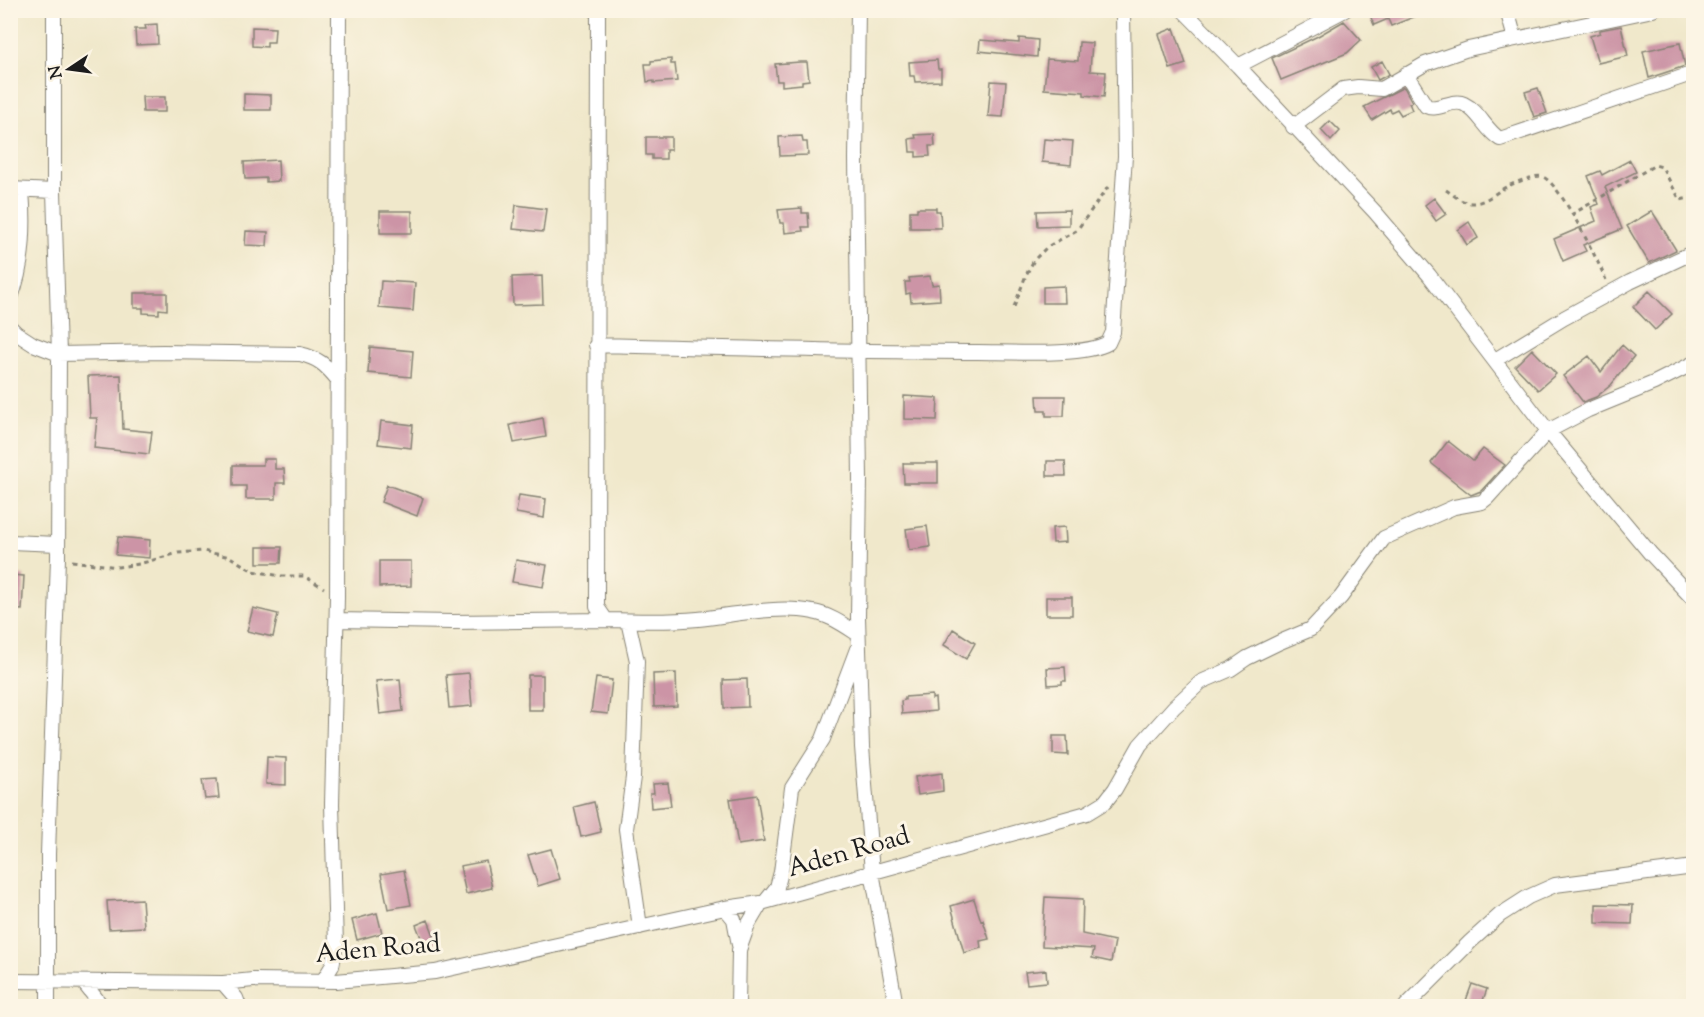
<svg xmlns="http://www.w3.org/2000/svg" width="1704" height="1017" viewBox="0 0 1704 1017" font-family="'Sorts Mill Goudy',serif">
<style>
.building{fill:#cc94a6}
.lines{fill:none;stroke-linecap:round;stroke-linejoin:round}
.minor-casing{stroke:#868274;stroke-width:16}
.path{stroke:#868274;stroke-width:3;stroke-dasharray:4.5 4.5;stroke-linecap:butt}
.minor{stroke:#fff;stroke-width:14}
.labels{text-anchor:middle;dominant-baseline:central;stroke-width:6;stroke-linejoin:round;paint-order:stroke}
.street-label{font-size:26px;fill:#1c1c1c;stroke:#fcf5e5}
</style>
<rect width="100%" height="100%" fill="#fcf5e5"/>
<filter id="ink" filterUnits="userSpaceOnUse"><feTurbulence type="fractalNoise" baseFrequency=".0167" numOctaves="2"/><feDisplacementMap in="SourceGraphic" scale="12" xChannelSelector="R" yChannelSelector="G"/><feConvolveMatrix kernelMatrix="1 2 1 2 8 2 1 2 1" color-interpolation-filters="sRGB"/></filter>
<filter id="wash" filterUnits="userSpaceOnUse"><feTurbulence type="fractalNoise" baseFrequency=".008" numOctaves="4" result="noise"/><feDisplacementMap in="SourceGraphic" scale="24" xChannelSelector="R" yChannelSelector="G"/><feGaussianBlur stdDeviation="1.35" result="paint"/><feColorMatrix in="noise" values="0 0 0 0 0 0 0 0 0 0 0 0 0 0 0 0 0 1.4 0 .05"/><feComposite in="paint" operator="in"/></filter>
<g filter="url(#wash)">
<rect width="100%" height="100%" fill="#f0e8cb"/>
<g id="blocks">
<path class="building" d="M1368 10H1429V11L1391 26 1388 19 1374 25Z
M1344 21 1361 40 1347 53 1281 80 1272 58 1318 36Z
M157 24 158 44 136 45 135 29H146L145 25Z
M1621 26 1628 56 1598 63 1590 36 1600 33V30Z
M252 27 275 28 274 42H267V47L252 46Z
M1174 28 1186 64 1170 69 1159 34Z
M1019 38 1038 40 1037 57 979 51 980 40 1019 43Z
M1079 42 1092 43 1090 71 1106 72 1104 97 1084 95V92L1044 89 1047 59 1078 61Z
M1680 43 1685 66 1649 78 1643 51Z
M671 59V64H675L677 81 654 83V81L647 82 645 64H651V61Z
M937 60 938 69H941V81L915 82 914 76H910L909 62Z
M1382 61 1389 74 1378 80 1371 67Z
M800 62H807L809 80 802 81V84L782 86V81H777L775 64Z
M991 81 1006 82 1003 117 988 116Z
M1404 87 1412 102 1409 103 1412 110 1401 115 1397 109 1391 112 1390 109 1372 120 1364 107Z
M1538 88 1547 113 1534 117 1525 92Z
M244 94 271 95V110H244Z
M142 97H165V112H143Z
M1330 121 1340 131 1331 141 1321 130Z
M934 134 935 146H929L930 156 916 157V152H910L909 139 916 138 915 135Z
M802 136 803 142H807L808 155 780 156 779 137Z
M646 137H671V150H666V159H652V155H646Z
M1044 139 1073 141 1071 165 1042 162Z
M278 160 279 181 266 182V178L245 179 244 162Z
M1630 160 1636 172 1605 187 1622 229 1583 245 1586 251 1563 261 1554 239 1596 221 1591 207 1599 204 1588 176 1600 171 1602 175Z
M1434 198 1446 214 1436 221 1425 205Z
M516 205 546 209 543 232 513 229Z
M802 208V213H808L809 227H802L803 231 785 233 784 223H780L778 210Z
M917 208H936V211H940L941 228H910V211H917Z
M1069 210V225L1038 226 1037 211Z
M380 211H412V233H380Z
M1652 211 1676 250 1649 263 1627 226Z
M1469 222 1478 238 1467 245 1458 230Z
M246 231 268 232 267 246 245 245Z
M542 276 543 304 513 305 512 277Z
M930 276 932 285 939 284 940 300 911 302 910 293 906 294 905 282H910L909 278Z
M381 281 415 283 413 311 379 308Z
M1064 286 1065 303H1043V287Z
M1649 291 1672 314 1655 330 1633 307Z
M134 293H167V310L159 309V314L143 313V308H134Z
M1622 345 1634 356 1611 385 1596 397 1583 402 1563 376 1589 356 1601 372Z
M370 347 413 351 411 377 368 373Z
M1532 349 1556 374 1538 390 1515 366Z
M121 375 123 429 152 432 149 454 94 448 97 418H90L88 376Z
M904 396 938 398 937 420 904 419Z
M1037 396H1065L1064 416H1046V411H1038Z
M543 418 546 437 514 443 510 425Z
M381 421 413 425 411 448 378 444Z
M1448 441 1473 461 1483 449 1505 465 1481 491 1471 495 1431 463Z
M263 459H275V469H284L285 483H276V499H246V486H233V465H263Z
M1047 461H1065L1066 476H1047Z
M903 463H938V483H904Z
M387 485 423 498 417 516 381 502Z
M519 495 546 499 544 518 516 513Z
M927 526 930 547 909 550 906 529Z
M1065 527 1066 542 1053 543 1052 528Z
M118 537 150 540 149 558 116 555Z
M257 547H282L281 563H257Z
M516 560 547 565 543 587 512 582Z
M379 561H411V586L379 587Z
M10 575 24 576 22 610 10 609Z
M1046 597H1072V615H1046Z
M253 608 278 614 273 637 247 631Z
M953 629 975 643 966 659 944 645Z
M1065 667 1066 681H1062V684L1048 685 1047 668Z
M469 673 472 706 449 708 446 675Z
M676 673 677 706 654 707 653 674Z
M528 675H543V710H528Z
M596 678 612 680 608 714 591 712Z
M400 679 403 711 380 714 376 681Z
M747 679 748 707 724 708 723 680Z
M932 695V699L935 698 936 711 902 714 901 701 905 700V697Z
M1053 736H1067L1068 755 1053 754Z
M267 757 286 758V785L266 784Z
M942 773 943 791 918 795 915 777Z
M217 779 219 798 205 799 202 780Z
M668 783 671 806 651 808 650 793H654L653 784Z
M757 795 764 841 738 845 730 799Z
M594 802 601 832 581 837 574 807Z
M551 849 560 879 538 886 528 855Z
M486 861 492 888 466 894 460 866Z
M404 870 411 905 388 909 381 874Z
M1045 897 1083 899 1082 934 1115 941 1111 962 1092 958 1094 949 1042 946Z
M142 899 144 927 109 929 107 901Z
M974 899 981 921 983 920 989 939 980 941 981 948 964 953 951 906Z
M1596 904 1633 905 1632 924 1596 923Z
M377 913 382 933 357 940 352 920Z
M428 920 436 941 424 945 416 925Z
M1046 970 1047 982 1027 984 1025 972Z
M1472 984 1487 989 1481 1006H1464Z"/>
</g>
</g>
<g filter="url(#ink)">
<use href="#blocks" fill-opacity="0" stroke="#868274" stroke-width="1.5"/>
<g class="lines">
<g class="minor-casing">
<path id="minor" d="M598 10 597 607 606 620C636 621 668 622 698 619 734 615 778 605 813 612 830 615 844 625 858 634
M858 10 856 158 860 479 858 617 862 747 872 872 896 1006
M1183 10 1238 66 1375 212 1429 275 1548 431 1650 553 1694 600
M1507 10 1515 39
M1238 66 1345 10
M1406 74 1426 106C1438 112 1452 98 1464 104 1479 111 1486 131 1500 139L1694 73
M1293 127 1343 89 1358 87 1382 89 1425 64 1468 49 1653 10
M10 189 54 191
M10 300C24 266 25 226 22 190
M10 327 16 333 33 344 59 354 163 352 300 354C318 358 326 365 338 380
M596 345C723 348 851 352 978 352 1008 352 1084 357 1108 343L1113 332 1125 156 1123 10
M1495 360 1564 318 1630 282 1694 252
M10 542 58 544
M337 620 452 622 606 620
M628 621 637 661 633 777 626 829 640 927
M765 902 777 887 781 872 792 788 823 739 857 649
M725 908 734 919 739 945
M10 981 223 983 253 980 336 981 435 972 725 908 761 903 1087 813 1105 802 1115 789 1140 745 1174 707 1201 682 1231 669 1247 658 1280 642 1311 629 1341 597 1384 538 1454 507 1482 502 1487 498 1548 431 1588 410 1654 383 1694 363
M323 981 332 966 336 946 332 804 337 597 339 10
M83 982 102 1006
M223 983 236 998 239 1006
M48 1006V854L58 558 59 354 54 191V10
M738 1006 739 950 748 925 761 903
M1406 1006 1470 942 1500 915 1528 897 1555 885 1694 867"/>
</g>
<path class="path" d="M1446 190C1452 194 1459 200 1466 202 1482 207 1494 193 1508 186 1515 183 1522 180 1530 178 1534 177 1539 175 1543 177 1560 183 1598 261 1606 280
M1571 215 1655 165 1662 167 1680 200 1694 197
M1014 307 1026 275 1034 260 1047 247 1077 230 1108 187
M72 561 118 567 139 564 178 553 203 551 230 557 253 571 281 576H304L324 588"/>
<use href="#minor" class="minor"/>
</g>
</g>
<g class="labels">
<g class="street-label">
<text transform="translate(849 853) rotate(-16)">Aden Road</text>
<text transform="translate(378 950) rotate(-5)">Aden Road</text>
</g>
</g>
<rect width="1704" height="1017" fill="none" stroke="#fcf5e5" stroke-width="36"/>
<g transform="translate(69 69) rotate(257)" stroke="#fcf5e5" stroke-width="4.5" paint-order="stroke">
<path d="M0-4.5L10 22L0 15L-10 22Z" fill="#1c1c1c"/>
<text y="-9" font-size="16" font-weight="bold" text-anchor="middle" fill="#1c1c1c">N</text>
</g>
</svg>
